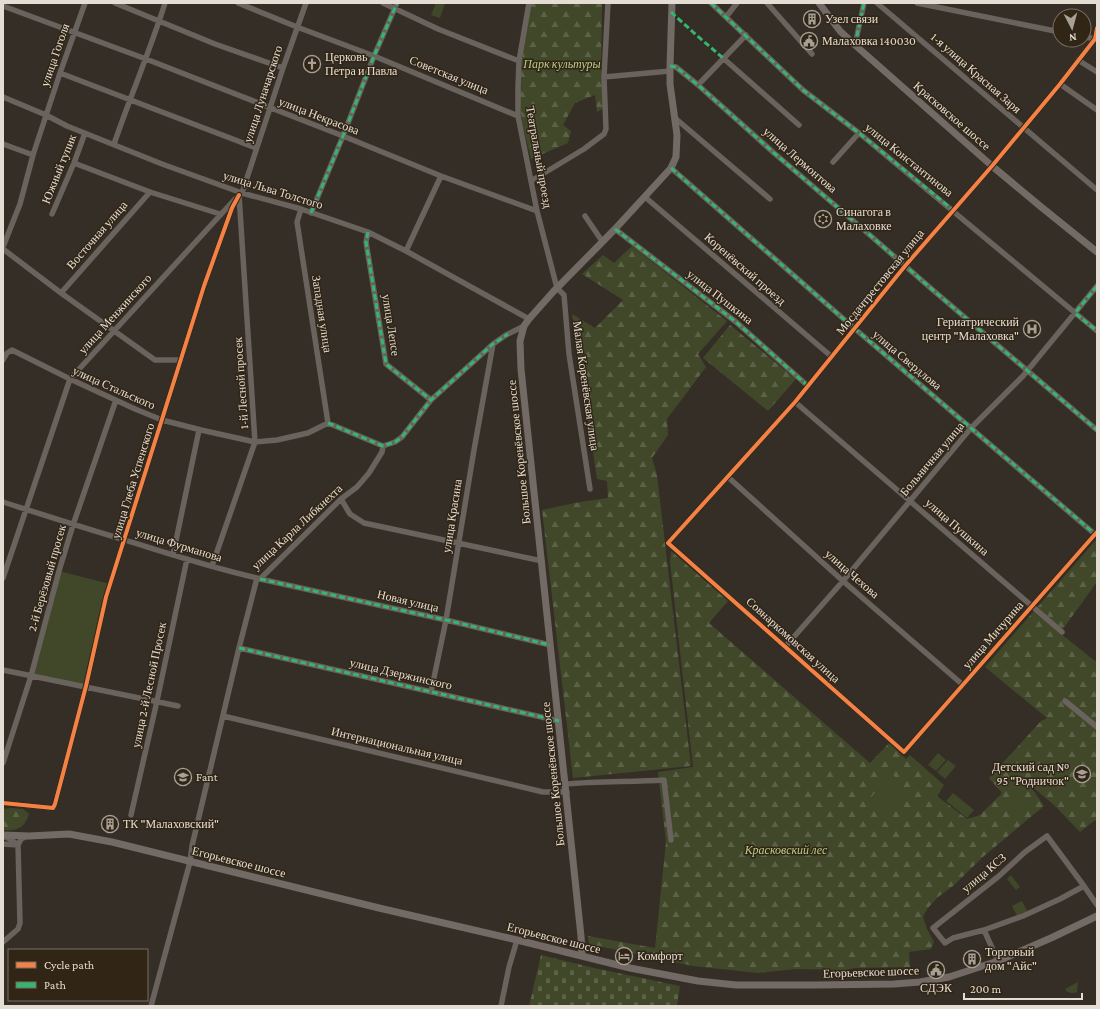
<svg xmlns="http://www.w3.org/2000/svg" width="1100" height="1009" viewBox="0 0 1100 1009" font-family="'Crimson Pro',serif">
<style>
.forest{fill:url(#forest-firs)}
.cemetery{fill:url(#cemetery-stones)}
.green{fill:#404829}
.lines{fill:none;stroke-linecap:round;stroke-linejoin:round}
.minor{stroke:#69625d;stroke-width:5.5}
.major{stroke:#736a65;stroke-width:7}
.quiet{stroke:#33b770;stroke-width:3;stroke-dasharray:6 3;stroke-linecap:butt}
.cycleway-casing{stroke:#312516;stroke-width:6}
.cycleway{stroke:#f48246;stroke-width:4}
.labels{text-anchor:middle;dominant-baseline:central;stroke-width:3;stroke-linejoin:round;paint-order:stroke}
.poi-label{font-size:12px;fill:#e5ddd3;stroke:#312516;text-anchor:start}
.street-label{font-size:12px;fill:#e5ddd3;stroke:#312516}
.park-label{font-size:12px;font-style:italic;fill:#b8ce89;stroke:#312516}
</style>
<defs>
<pattern id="forest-firs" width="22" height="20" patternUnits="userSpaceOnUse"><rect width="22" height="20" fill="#404829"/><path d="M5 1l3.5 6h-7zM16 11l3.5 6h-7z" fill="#5b6247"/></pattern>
<pattern id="cemetery-stones" width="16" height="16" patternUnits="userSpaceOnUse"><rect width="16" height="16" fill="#404829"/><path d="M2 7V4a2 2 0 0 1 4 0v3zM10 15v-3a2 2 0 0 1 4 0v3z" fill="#5b6247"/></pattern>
</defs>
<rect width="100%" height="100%" fill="#352e26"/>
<path class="forest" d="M531 3H602L601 71 604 108 597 112 595 95 575 103 563 125 571 131 568 143 531 159 522 122 519 95 522 59Z
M632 246 727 321 698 354 706 367 667 419 668 435 652 458 657 475 691 766 573 778 542 510 580 502 608 498 607 481 597 479 572 314 595 328 623 300 582 274 603 255 614 263Z
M730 325 796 379 768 411 703 358Z
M1096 540 1097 542V582L1060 633 1095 661 1097 659V822L1095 820 1080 832 1054 805 1029 784 1044 806 984 856 953 886 938 897 927 909 923 917 927 929 934 942 931 949 909 952 910 967 855 968 845 970 796 969 758 973 693 966 589 944 588 936 655 948 666 842 658 772 693 767 670 562 671 551 728 601 709 623 870 763 889 743 906 759 910 755 944 785 937 796 967 819 980 815 1002 793 989 778 1041 721 1047 718 985 667Z
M11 808 23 809 29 814C25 828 17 831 3 830V809Z"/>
<path class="cemetery" d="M541 955 594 968 680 986 677 1006H529Z"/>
<path class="green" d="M436 3H445L440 18 431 15Z
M59 571 110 584 86 686 31 676Z
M938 753 946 760 936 771 928 765Z
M948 760 956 766 945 779 937 772Z
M891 773 904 786 903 798 890 812 869 800Z
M953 793 974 810 967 818 946 801Z
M1021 799 1024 807 1013 812 1010 804Z
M1011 875 1020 887 1016 890 1007 879Z
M1022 901 1027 911 1017 916 1012 906Z
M1078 982 1077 992C1073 994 1067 993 1065 989Z"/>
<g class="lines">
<path class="minor" d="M115 3 215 44 283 68
M238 3 297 27 374 56 518 116
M383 3 438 29 519 61
M529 3 519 61 518 87V116L537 211 557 288 564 295 569 354 590 489
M711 3 803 90 859 133 1097 331
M767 3 812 54
M877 3 1097 190
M917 3 1060 32
M3 6 146 59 343 136 441 176 537 211
M726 17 737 3
M1097 28 1095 39 1060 84 992 166 905 266 795 402 668 543 904 752 1097 532
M1084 37 1097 39
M855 45 864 3
M723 58 799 125
M1078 60 1097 72
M670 66 676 67 698 85 774 153 864 230 934 291 1097 430
M60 73 256 148
M604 77 670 71
M1060 84 1097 110
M698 85 746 35
M3 97 46 115 67 126 162 164 242 193 301 209 368 232 406 251 529 319
M675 118 770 199
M3 144 33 155
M114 144C130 97 150 51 165 3
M833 162 859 133
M74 163 150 192 220 214
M671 168 854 328 1097 536
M531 181 584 149 604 134 606 129 604 77 608 3
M645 197 832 357
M301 209 297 222 328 423
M311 213 343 136 374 56 397 3
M52 214 74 163 85 133
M585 216 602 241
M615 229 736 322 808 386
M368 232 366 242 386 364 431 400
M3 247 20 204 33 155 60 73 85 3
M3 249 61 293 155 360H181
M406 251 441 176
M61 293 150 192
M3 360 7 353 12 350 70 379 135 409 162 420 201 430 255 442 277 440 308 433 328 423 383 446
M795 402 1062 632
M383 446 395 442 402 437 431 400 493 344 506 335 524 326
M728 477 843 581 963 685
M341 499 350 514 364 523 542 561
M3 502C44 515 84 528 125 540 169 554 212 568 257 578
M173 555 199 430
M212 566 255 442 239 195 242 193 270 108 283 68 306 3
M3 578 70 379 235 199
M260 579 446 620 550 645
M785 647 843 581 971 428 1023 376 1097 286
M239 648 559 721
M3 670 178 706
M431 692 446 620 474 450 493 344
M1065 701 1097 727
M223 716 543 792H567
M3 763 31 676 59 571 73 525 116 400
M566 784C598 781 632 782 664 780L671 840
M3 803 53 808 55 804 86 686 106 597 204 286 232 208 239 195
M131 815 157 701 187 559
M3 836 10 839 18 845
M3 844 18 845
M984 930 1023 916 1060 899 1084 886 1097 905
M3 942 18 929 20 923 18 845 21 839 27 836
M998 961 984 930 953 938 945 943 933 928 999 876 1025 852 1047 836 1084 886
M151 1006 190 862 192 846 239 648 257 578 260 579 341 499 357 487 369 473 382 452 383 446
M501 1006 509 967 517 940"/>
<path class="major" d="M819 3 840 31 855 45 992 166 1040 206 1097 252
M3 835 29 836 69 834 112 842 379 908 517 940 630 968 698 981 736 985H816L894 984 920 982 949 977 998 961 1051 938 1097 916
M582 956 581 936 521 369 520 341 524 326 529 319 553 292 615 229 671 168 676 157 677 135 670 84V66L672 3"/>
<path class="quiet" d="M711 3 803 90 859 133 953 210 955 208
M671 12 694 33 723 58
M855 45 864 3
M670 66 676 67 698 85 774 153 864 230 934 291 1097 430
M671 168 854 328 1095 534
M311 213 343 136 374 56 397 3
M615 229 736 322 808 386
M368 232 366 242 386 364 431 400
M1097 286 1075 313 1097 331
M328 423 383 446 395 442 402 437 431 400 493 344 508 334
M260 579 446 620 550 645
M239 648 559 721"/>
<g class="cycleway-casing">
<path id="cycleway" d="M1097 28 1095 39 1060 84 992 166 905 266 795 402 668 543 904 752 1097 532
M3 803 53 808 55 804 86 686 106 597 204 286 232 208 239 195"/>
</g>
<use href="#cycleway" class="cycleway"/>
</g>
<defs>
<g id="building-ring" transform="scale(0.9)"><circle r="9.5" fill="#312516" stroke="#a7a096" stroke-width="1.5"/><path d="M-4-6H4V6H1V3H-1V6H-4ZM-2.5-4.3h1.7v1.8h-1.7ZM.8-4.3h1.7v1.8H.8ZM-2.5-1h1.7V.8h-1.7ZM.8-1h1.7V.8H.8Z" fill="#a7a096"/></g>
<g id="civic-ring" transform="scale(0.9)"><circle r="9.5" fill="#312516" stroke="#a7a096" stroke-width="1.5"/><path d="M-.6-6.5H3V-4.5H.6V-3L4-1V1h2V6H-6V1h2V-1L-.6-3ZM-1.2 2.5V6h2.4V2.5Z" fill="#a7a096"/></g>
<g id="church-ring" transform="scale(0.9)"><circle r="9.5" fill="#312516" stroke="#a7a096" stroke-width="1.5"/><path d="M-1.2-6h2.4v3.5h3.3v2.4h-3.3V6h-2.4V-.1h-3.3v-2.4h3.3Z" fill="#a7a096"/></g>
<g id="synagogue-ring" transform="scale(0.9)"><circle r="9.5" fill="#312516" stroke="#a7a096" stroke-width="1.5"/><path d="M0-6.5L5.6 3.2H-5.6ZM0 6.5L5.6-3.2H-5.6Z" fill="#a7a096"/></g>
<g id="hospital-ring" transform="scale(0.9)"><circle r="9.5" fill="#312516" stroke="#a7a096" stroke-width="1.5"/><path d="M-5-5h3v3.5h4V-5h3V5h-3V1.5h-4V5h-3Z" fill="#a7a096"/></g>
<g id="school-ring" transform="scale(0.9)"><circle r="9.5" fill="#312516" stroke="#a7a096" stroke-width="1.5"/><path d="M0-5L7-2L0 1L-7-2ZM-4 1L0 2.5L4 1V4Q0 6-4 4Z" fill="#a7a096"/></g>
<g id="hotel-ring" transform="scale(0.9)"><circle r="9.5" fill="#312516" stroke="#a7a096" stroke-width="1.5"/><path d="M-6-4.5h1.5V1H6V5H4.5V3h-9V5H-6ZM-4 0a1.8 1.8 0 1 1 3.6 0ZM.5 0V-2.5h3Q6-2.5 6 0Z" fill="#a7a096"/></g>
</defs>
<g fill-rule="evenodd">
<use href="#building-ring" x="812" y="19"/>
<use href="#civic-ring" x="809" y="41"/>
<use href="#church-ring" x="312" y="64"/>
<use href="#synagogue-ring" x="823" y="219"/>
<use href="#hospital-ring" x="1032" y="329"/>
<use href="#school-ring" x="1082" y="774"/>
<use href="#school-ring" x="183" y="777"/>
<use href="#building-ring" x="110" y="824"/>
<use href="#hotel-ring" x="624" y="956"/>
<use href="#building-ring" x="972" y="959"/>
<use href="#civic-ring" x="936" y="970"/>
</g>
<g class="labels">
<g class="poi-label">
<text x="825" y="19">Узел связи</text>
<text x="822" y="41">Малаховка 140030</text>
<text x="325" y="57">Церковь<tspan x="325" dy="14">Петра и Павла</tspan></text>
<text x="836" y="212">Синагога в<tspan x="836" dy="14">Малаховке</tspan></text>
<text x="1019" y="322" text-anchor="end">Гериатрический<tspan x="1019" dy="14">центр "Малаховка"</tspan></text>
<text x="1069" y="767" text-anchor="end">Детский сад №<tspan x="1069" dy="14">95 "Родничок"</tspan></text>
<text x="196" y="777">Fant</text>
<text x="123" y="824">ТК "Малаховский"</text>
<text x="985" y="952">Торговый<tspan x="985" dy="14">дом "Айс"</tspan></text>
<text x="637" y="956">Комфорт</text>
<text x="936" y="988" text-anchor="middle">СДЭК</text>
</g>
<g class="street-label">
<text transform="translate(55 55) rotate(-71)">улица Гоголя</text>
<text transform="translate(976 73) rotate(41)">1-я улица Красная Заря</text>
<text transform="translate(449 75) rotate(22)">Советская улица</text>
<text transform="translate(263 94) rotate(-72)">улица Луначарского</text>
<text transform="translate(319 116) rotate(21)">улица Некрасова</text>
<text transform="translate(952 116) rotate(41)">Красковское шоссе</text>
<text transform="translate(539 157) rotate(80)">Театральный проезд</text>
<text transform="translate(800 160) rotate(41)">улица Лермонтова</text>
<text transform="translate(909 160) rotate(39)">улица Константинова</text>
<text transform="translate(59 169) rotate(-68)">Южный тупик</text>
<text transform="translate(273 190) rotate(17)">улица Льва Толстого</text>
<text transform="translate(97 235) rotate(-49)">Восточная улица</text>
<text transform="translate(745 269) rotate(41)">Коренёвский проезд</text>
<text transform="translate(880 282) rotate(-51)">Мосдачтрестовская улица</text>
<text transform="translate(720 297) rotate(38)">улица Пушкина</text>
<text transform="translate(115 314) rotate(-48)">улица Менжинского</text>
<text transform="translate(322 314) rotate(81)">Западная улица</text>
<text transform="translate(391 325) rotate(81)">улица Лепсе</text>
<text transform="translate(907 360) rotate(40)">улица Свердлова</text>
<text transform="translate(241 383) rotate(-94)">1-й Лесной просек</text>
<text transform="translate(586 386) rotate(82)">Малая Коренёвская улица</text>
<text transform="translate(114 388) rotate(24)">улица Стальского</text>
<text transform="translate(519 452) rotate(-96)">Большое Коренёвское шоссе</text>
<text transform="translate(932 459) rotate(-50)">Больничная улица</text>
<text transform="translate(133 481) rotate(-73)">улица Глеба Успенского</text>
<text transform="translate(452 516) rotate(-81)">улица Красина</text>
<text transform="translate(297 527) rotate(-43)">улица Карла Либкнехта</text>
<text transform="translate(957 527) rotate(41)">улица Пушкина</text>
<text transform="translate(179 545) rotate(17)">улица Фурманова</text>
<text transform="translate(852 574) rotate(41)">улица Чехова</text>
<text transform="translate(47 578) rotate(-74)">2-й Берёзовый просек</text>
<text transform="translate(408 601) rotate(13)">Новая улица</text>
<text transform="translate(993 635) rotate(-49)">улица Мичурина</text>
<text transform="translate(793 640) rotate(42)">Совнаркомовская улица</text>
<text transform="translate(401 674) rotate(13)">улица Дзержинского</text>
<text transform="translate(149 685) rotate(-78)">улица 2-й Лесной Просек</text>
<text transform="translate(397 746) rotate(13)">Интернациональная улица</text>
<text transform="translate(553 774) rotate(-96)">Большое Коренёвское шоссе</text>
<text transform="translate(239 862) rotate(14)">Егорьевское шоссе</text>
<text transform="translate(984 873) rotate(-40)">улица КСЗ</text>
<text transform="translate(554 938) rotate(14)">Егорьевское шоссе</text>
<text transform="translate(871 972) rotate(-2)">Егорьевское шоссе</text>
</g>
<g class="park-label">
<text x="562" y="64">Парк культуры</text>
<text x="786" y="850">Красковский лес</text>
</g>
</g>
<rect width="1100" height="1009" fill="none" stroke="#e5ddd3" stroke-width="8"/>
<rect x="8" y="949" width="140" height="52" fill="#312516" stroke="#796f62"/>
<rect x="16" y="962" width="20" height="6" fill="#f48246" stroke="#796f62"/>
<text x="44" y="969" font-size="12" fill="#e5ddd3">Cycle path</text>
<rect x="16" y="982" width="20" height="6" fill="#33b770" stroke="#796f62"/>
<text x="44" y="989" font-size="12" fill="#e5ddd3">Path</text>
<g transform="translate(1072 28) rotate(174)"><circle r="19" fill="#312516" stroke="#796f62"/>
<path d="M0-3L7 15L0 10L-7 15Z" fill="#a7a096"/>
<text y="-6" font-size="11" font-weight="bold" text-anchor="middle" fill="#e5ddd3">N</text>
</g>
<path d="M964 993v6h118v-6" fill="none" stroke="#e5ddd3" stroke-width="2"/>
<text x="970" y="993" font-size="12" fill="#e5ddd3" stroke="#312516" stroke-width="3" paint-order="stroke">200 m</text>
</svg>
